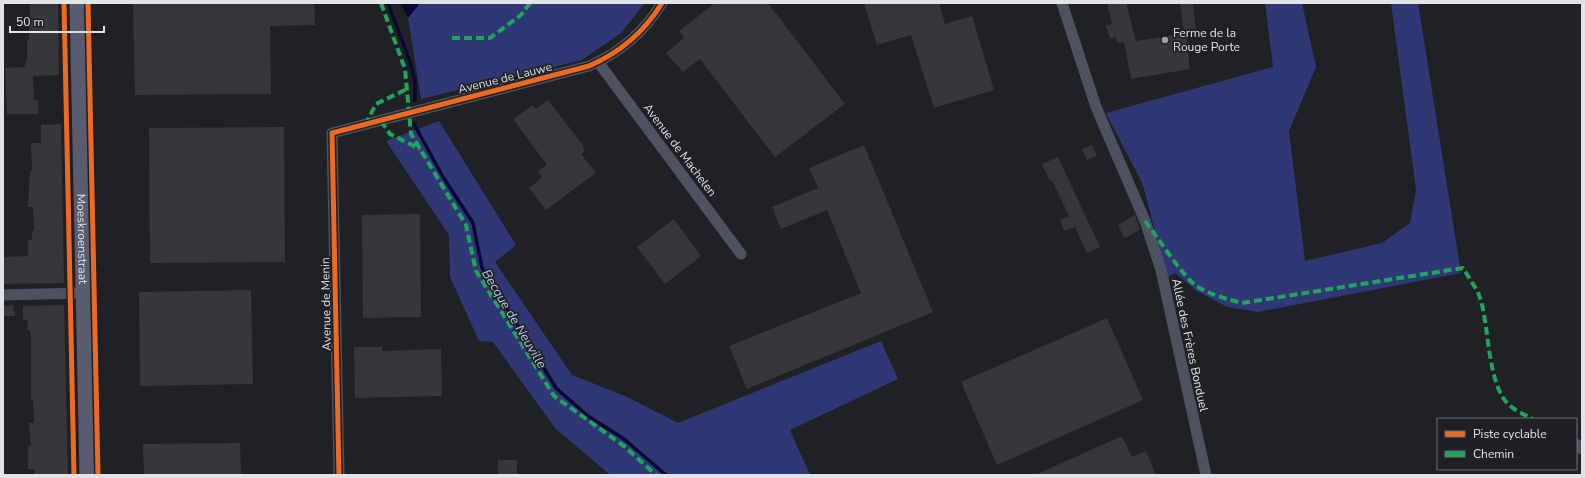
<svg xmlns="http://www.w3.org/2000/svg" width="1585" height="478" viewBox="0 0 1585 478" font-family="'Nunito Sans',sans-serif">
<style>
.green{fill:#2f3875}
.water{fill:#090735}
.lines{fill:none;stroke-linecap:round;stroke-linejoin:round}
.stream{stroke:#090735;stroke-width:3.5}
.building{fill:#36373a}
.street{stroke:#4e5160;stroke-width:11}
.secondary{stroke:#585c6e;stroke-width:15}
.quiet{stroke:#20a55d;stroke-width:4;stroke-dasharray:8 4;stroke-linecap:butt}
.cycleway-casing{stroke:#1e2025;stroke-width:8}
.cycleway{stroke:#ed6a23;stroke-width:5}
.poi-dot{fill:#9e9fa2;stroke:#1e2025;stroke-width:1.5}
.labels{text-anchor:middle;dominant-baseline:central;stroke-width:3.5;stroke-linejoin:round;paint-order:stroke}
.poi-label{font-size:12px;fill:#e2e3e6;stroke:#1e2025;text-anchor:start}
.street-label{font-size:12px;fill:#e2e3e6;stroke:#1e2025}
.water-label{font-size:13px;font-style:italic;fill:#bec8f2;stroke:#1e2025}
</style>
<rect width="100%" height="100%" fill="#1f2124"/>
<path class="green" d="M420 3H645L621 33 582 60 421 99 408 18Z
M1265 3H1302L1316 67 1289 131 1305 261 1382 243 1410 223 1416 190 1391 3H1418L1461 273 1258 312 1227 307 1197 291 1175 273 1167 278 1143 185 1106 113 1273 67Z
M439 121 516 245 495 262 572 375 625 396 678 423 881 341 898 379 790 430 810 475H610L555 428 493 342 479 341 450 277 449 235 386 141Z"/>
<path class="water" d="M400 3H420L408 18Z"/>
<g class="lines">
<path class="stream" d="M388 3 410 62 415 81V100
M414 124 443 177 473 223 482 268 556 388 588 416 624 439 666 475"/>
</g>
<path class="building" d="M30 3H58L59 75 33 76 34 100H38V114H7L5 68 25 67 27 58V41L29 40Z
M133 3H314L315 25 270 26 271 94 135 95Z
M715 3H768L845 104 775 157 700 59 683 72 666 53 684 38 679 31Z
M864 3H939L945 24 972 16 994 90 934 108 911 35 877 45Z
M1107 3H1126L1136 41 1186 33 1190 69 1131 79 1124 42 1117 43 1116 37 1110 39 1106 25 1112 24Z
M1180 3H1193L1196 30 1184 32Z
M548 100 582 144 585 151 581 154 596 173 546 210 529 188 542 178 538 171 547 165 513 119 533 105 536 109Z
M61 124 64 283 3 284V257L28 256V240H32V231H34L33 207H28L30 171H32L31 143H41V125Z
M284 127 285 262 150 263 149 128Z
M864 145 933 312 747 389 729 346 861 293 827 210 781 229 772 207 818 188 809 168Z
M1092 145 1097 156 1087 160 1082 149Z
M1058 157 1100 247 1087 253 1075 227 1064 231 1060 220 1069 216 1052 180 1050 181 1042 164Z
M420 214 421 317 363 318 362 215Z
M1135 215 1140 230 1124 238 1118 225Z
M674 219 701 256 665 284 637 247Z
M251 290 253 384 140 386 139 292Z
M13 305 15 316H3V306Z
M64 305 68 475H35L34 469H28V446H31L29 423H34L33 399H31V338L30 330H27L28 320H23V306Z
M1107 318 1143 400 997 465 961 382Z
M354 347H382V351L441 349 442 396 355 398Z
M1122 436 1132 457 1146 451 1156 475H1035Z
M240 443 241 475H144L143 444Z
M498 460H517V475H498Z"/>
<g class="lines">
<path class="street" d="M1062 3 1096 107 1145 221 1161 270 1206 475
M598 62 741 254
M3 295 84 293
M1576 444 1582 449
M339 475 332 133 589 66C619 53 645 31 662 3"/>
<path class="secondary" id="s1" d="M77 3 87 475"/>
<path class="quiet" d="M381 3 405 69 411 134 466 225 476 271 554 396 624 446 656 475
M452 38H490L521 15 530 3
M381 121 390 134 420 149
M365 125 376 104 407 89
M1145 221C1156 235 1185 280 1198 287 1211 295 1227 299 1242 303L1463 268 1478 292 1481 301C1489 329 1488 386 1509 405 1516 411 1525 415 1533 419"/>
<g class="cycleway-casing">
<path id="cycleway" d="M64 3 74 475
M88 3 98 475
M339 475 332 133 589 66C619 53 645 31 662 3"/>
</g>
<use href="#cycleway" class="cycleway"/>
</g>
<circle class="poi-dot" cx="1165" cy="40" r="4"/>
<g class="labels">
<g class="poi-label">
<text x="1173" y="33">Ferme de la<tspan x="1173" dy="14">Rouge Porte</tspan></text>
</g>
<g class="street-label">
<text transform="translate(505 78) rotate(-14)">Avenue de Lauwe</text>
<text transform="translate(680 150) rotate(53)">Avenue de Machelen</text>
<text stroke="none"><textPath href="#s1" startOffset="236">Moeskroenstraat</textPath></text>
<text transform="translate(326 304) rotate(-91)">Avenue de Menin</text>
<text transform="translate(1190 345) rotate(78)">Allée des Frères Bonduel</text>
</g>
<g class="water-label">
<text transform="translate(514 319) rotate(59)">Becque de Neuville</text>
</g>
</g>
<rect width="1585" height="478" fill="none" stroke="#e2e3e6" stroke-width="8"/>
<rect x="1437" y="418" width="140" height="52" fill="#1e2025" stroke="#6c6e72"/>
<rect x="1445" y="431" width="20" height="6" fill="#ed6a23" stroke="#6c6e72"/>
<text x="1473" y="438" font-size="12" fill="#e2e3e6">Piste cyclable</text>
<rect x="1445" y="451" width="20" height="6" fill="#20a55d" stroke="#6c6e72"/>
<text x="1473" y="458" font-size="12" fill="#e2e3e6">Chemin</text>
<path d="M10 26v6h94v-6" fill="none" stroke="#e2e3e6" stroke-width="2"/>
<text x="16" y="26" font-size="12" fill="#e2e3e6" stroke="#1e2025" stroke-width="3" paint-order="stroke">50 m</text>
</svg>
